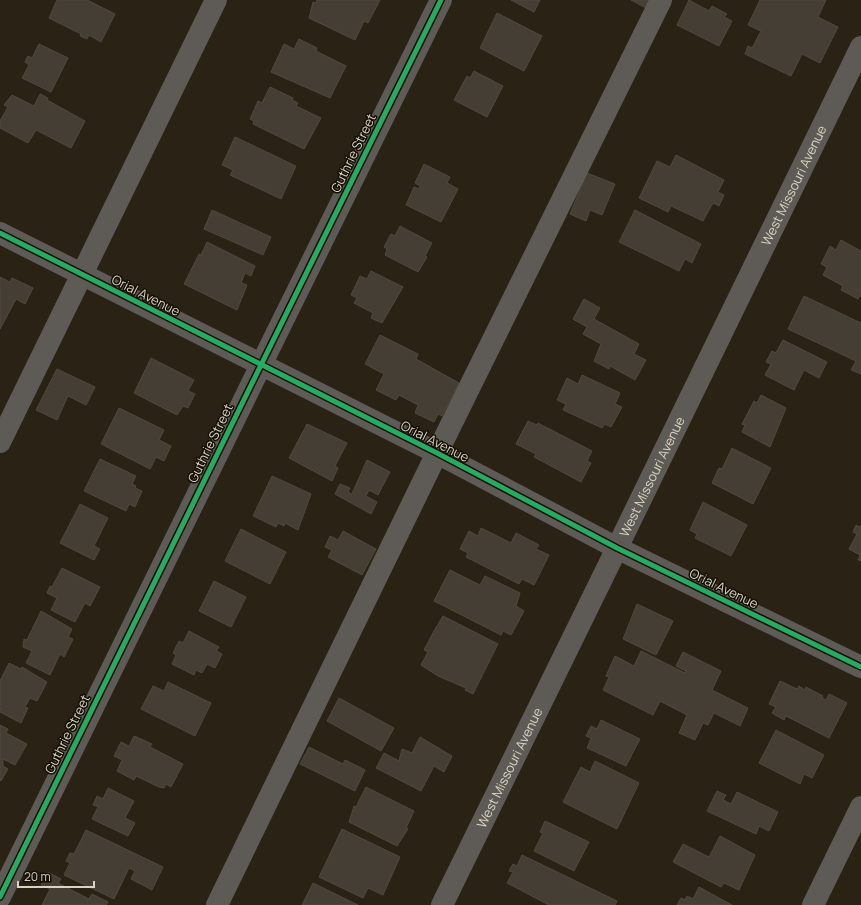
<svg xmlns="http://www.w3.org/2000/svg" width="861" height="905" viewBox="0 0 861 905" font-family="Manrope,sans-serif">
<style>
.building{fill:#443e34;stroke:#4f493e}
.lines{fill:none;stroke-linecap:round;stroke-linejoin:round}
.minor{stroke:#5e5b56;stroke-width:22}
.cycleway-casing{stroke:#151006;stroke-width:8}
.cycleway{stroke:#26ab63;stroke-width:5}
.labels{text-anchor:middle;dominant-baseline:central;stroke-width:3;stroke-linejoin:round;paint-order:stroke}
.street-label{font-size:13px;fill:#dad3c5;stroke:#151006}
</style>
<rect width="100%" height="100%" fill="#292215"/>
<path class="building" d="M57 0H87L115 14 101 42 89 35 87 39 80 36 81 34 49 18Z
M317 0H380L368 23 364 21 355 40 309 18 313 2 316 3Z
M511 0H540L534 12Z
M631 0H653L648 9Z
M689 0 709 11 712 6 727 14 724 17 732 21 719 46 677 25Z
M760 0H826L818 17 838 27 820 63 802 54 791 76 745 54 748 46 752 48 761 31 748 25Z
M497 13 542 36 524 71 480 48Z
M299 39 317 48 316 51 346 66 330 98 271 72 284 44 294 49Z
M39 44 68 58 51 92 22 78 29 65 25 62 28 56 32 58Z
M474 71 503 86 487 117 454 100 467 76 470 78Z
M270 87 293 98 292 100 298 103 296 106 321 118 304 149 253 124 254 121 250 119 258 101 262 103Z
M40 94 48 98 47 100 85 121 71 148 36 130 28 143 0 128V121L8 107 4 105 12 95 34 106Z
M235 137 296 166 281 199 230 175 233 170 222 165Z
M676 155 724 180 718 192 724 195 719 206 713 203 703 221 671 206 668 212 639 198 657 161 670 167Z
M424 164 450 177 447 183 458 189 441 222 406 205 414 187 419 189 420 186 415 183Z
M587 173 615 184 602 215 590 210 586 221 570 214Z
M212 210 271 237 263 255 204 229Z
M635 210 701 244 692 263 685 259 679 271 619 242Z
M400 226 432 243 425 256 427 257 418 272 385 255 387 249 384 247 391 234 395 236Z
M841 240 861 251V294L858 299 841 290 843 286 823 275 827 267 821 264 830 246 836 250Z
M207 242 255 266 251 276 245 273 241 283 247 285 237 310 184 284 199 254 201 255Z
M371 271 403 287 382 323 371 318 373 313 354 303 357 298 351 295 360 276 367 279Z
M0 277 10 282 12 278 33 288 25 304 16 299 0 329Z
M804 296 861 323V374L851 370 856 361 788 329Z
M584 299 600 308 594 319 639 344 634 354 646 360 635 380 610 366 609 369 594 361 601 344 583 334 587 327 573 319Z
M380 335 418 354 416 359 459 383 442 416 438 414 434 422 415 413 418 405 399 395 396 400 376 390 384 374 365 364Z
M783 340 827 362 819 378 804 370 794 390 765 375 771 364 766 362 772 351 776 353Z
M151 358 194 380 188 391 195 394 188 408 183 406 177 415 134 393Z
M57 369 95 387 86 405 68 396 57 420 36 410Z
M582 375 620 393 615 404 622 407 611 427 605 424 602 428 563 410 566 404 557 400 567 378 578 384Z
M761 395 786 408 770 447 742 432 745 425 742 424 754 401 757 403Z
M119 408 164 430 159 440 171 446 164 461 156 457 150 469 101 444Z
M528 421 537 425 538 423 592 451 587 461 591 463 581 482 534 457 536 454 516 444Z
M307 424 347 443 335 466 338 468 332 481 289 458Z
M732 448 771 468 753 504 712 483 719 468 722 469Z
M100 459 136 476 132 484 136 486 135 488 142 491 135 507 129 504 126 511 84 491Z
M367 460 390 472 378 495 369 490 366 496 377 502 371 514 335 494 340 484 350 488 348 492 352 494Z
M272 476 311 494 298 530 285 523 284 526 278 523 276 527 253 516Z
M703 502 747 525 731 556 695 538 697 534 690 530Z
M80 504 108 518 94 546 100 549 94 560 60 543Z
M856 525 860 527 861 525V561L858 560 860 555 849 549 857 534 853 532Z
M481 528 511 543 516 533 539 545 536 549 549 555 534 585 522 579 519 584 466 557 468 553 460 549 469 531 478 536Z
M241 529 286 552 270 584 225 561Z
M343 531 376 549 362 575 328 557 332 550 325 547 330 536 338 540Z
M62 568 100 587 90 606 85 603 75 622 51 610 57 598 47 593 50 586 52 587Z
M450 570 480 585 485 576 520 593 516 606 524 611 511 635 503 631 501 635 434 601Z
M214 581 246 597 231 627 199 611Z
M637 604 673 621 656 655 623 639Z
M41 611 72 629 68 637 73 639 64 657 60 654 50 675 26 663 32 651 23 647 24 639 27 640Z
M443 616 498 644 473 694 465 690 466 688 438 676 421 665 428 652 424 650 434 631Z
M189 631 219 647 216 651 222 654 215 668 207 664 202 673 196 670 194 675 172 664 176 655 173 653 179 641 183 643Z
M641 651 685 673 686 671 676 666 683 652 721 671 712 690 748 708 740 726 714 713 708 725 703 723 695 740 679 733 687 715 660 701 653 715 603 690 609 677 606 676 615 656 634 666Z
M9 663 21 669 22 667 47 682 37 701 30 698 25 707 28 708 21 723 0 712 1 705 0 704V681Z
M780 681 797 689 799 686 805 690 806 687 823 696 822 698 826 700 829 694 847 703 829 738 786 716 784 720 772 713 776 707 769 704Z
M168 682 211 703 195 736 141 709 153 686 164 691Z
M339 698 394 728 381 751 327 721Z
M601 720 640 739 626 766 587 748 591 738 586 736 591 726 597 729Z
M0 725 8 729 6 733 27 744 15 765 3 759V766L8 769 1 781 0 780Z
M776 730 824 755 812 778 804 774 800 784 759 763Z
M134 736 152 744 150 747 183 764 171 787 166 784 164 788 159 787 136 776 134 780 117 771 122 760 114 756 121 742 129 746Z
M420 737 452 756 444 772 434 766 421 791 376 768 384 753 399 761 402 749 412 753Z
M309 747 343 764 345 760 365 770 355 791 300 764Z
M595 761 639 783 617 829 563 802 581 767 590 772Z
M366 787 414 811 406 828 408 829 397 846 349 822 354 806 356 807Z
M108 788 134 801 125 818 135 823 128 836 92 819 98 807 93 805 97 796 103 799Z
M717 791 726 795 723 800 731 804 737 792 778 812 769 831 759 826 756 834 707 811Z
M545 821 589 842 574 871 534 851 543 833 540 832Z
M342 829 400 857 383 895 368 888 363 898 319 877Z
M86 830 163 867 152 890 131 879 135 871 129 868 114 899 64 875 70 863 66 861 70 853 74 854Z
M720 836 755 855 739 890 724 883 721 887 673 862 683 844 709 857Z
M522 855 617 901 615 905H549L545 903 507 883 513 872 509 871 513 864 517 866Z
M48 872 61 879 58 883 89 899 92 894 108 902 106 905H42L50 889 41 885Z
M313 883 358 905H302Z
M699 887 732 905H677L681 898 685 900 687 896 693 899Z"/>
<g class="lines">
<g class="minor">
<path d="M0 233 437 453 617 548 861 667"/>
<path d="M0 442 216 0"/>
<path d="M0 897 261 365 441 0"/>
<path d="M217 905 437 453 661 0"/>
<path id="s1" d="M442 905 617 548 861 47"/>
<path d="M813 905 861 807"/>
</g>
<g class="cycleway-casing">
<path id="cycleway" d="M0 233 437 453 617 548 861 667
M0 897 261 365 441 0"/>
</g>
<use href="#cycleway" class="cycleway"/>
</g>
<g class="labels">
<g class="street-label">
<text transform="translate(353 153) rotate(-64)">Guthrie Street</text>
<text stroke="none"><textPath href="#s1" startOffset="801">West Missouri Avenue</textPath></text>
<text transform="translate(146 295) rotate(27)">Orial Avenue</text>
<text transform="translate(435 441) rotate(27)">Orial Avenue</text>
<text transform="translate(210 443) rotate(-64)">Guthrie Street</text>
<text stroke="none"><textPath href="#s1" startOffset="477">West Missouri Avenue</textPath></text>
<text transform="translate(724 588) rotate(26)">Orial Avenue</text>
<text transform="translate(67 734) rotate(-64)">Guthrie Street</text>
<text stroke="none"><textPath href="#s1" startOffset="153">West Missouri Avenue</textPath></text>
</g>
</g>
<path d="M18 881v6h76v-6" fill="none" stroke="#dad3c5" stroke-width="2"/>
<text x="24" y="881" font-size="12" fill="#dad3c5" stroke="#151006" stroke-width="3" paint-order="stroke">20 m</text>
</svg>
